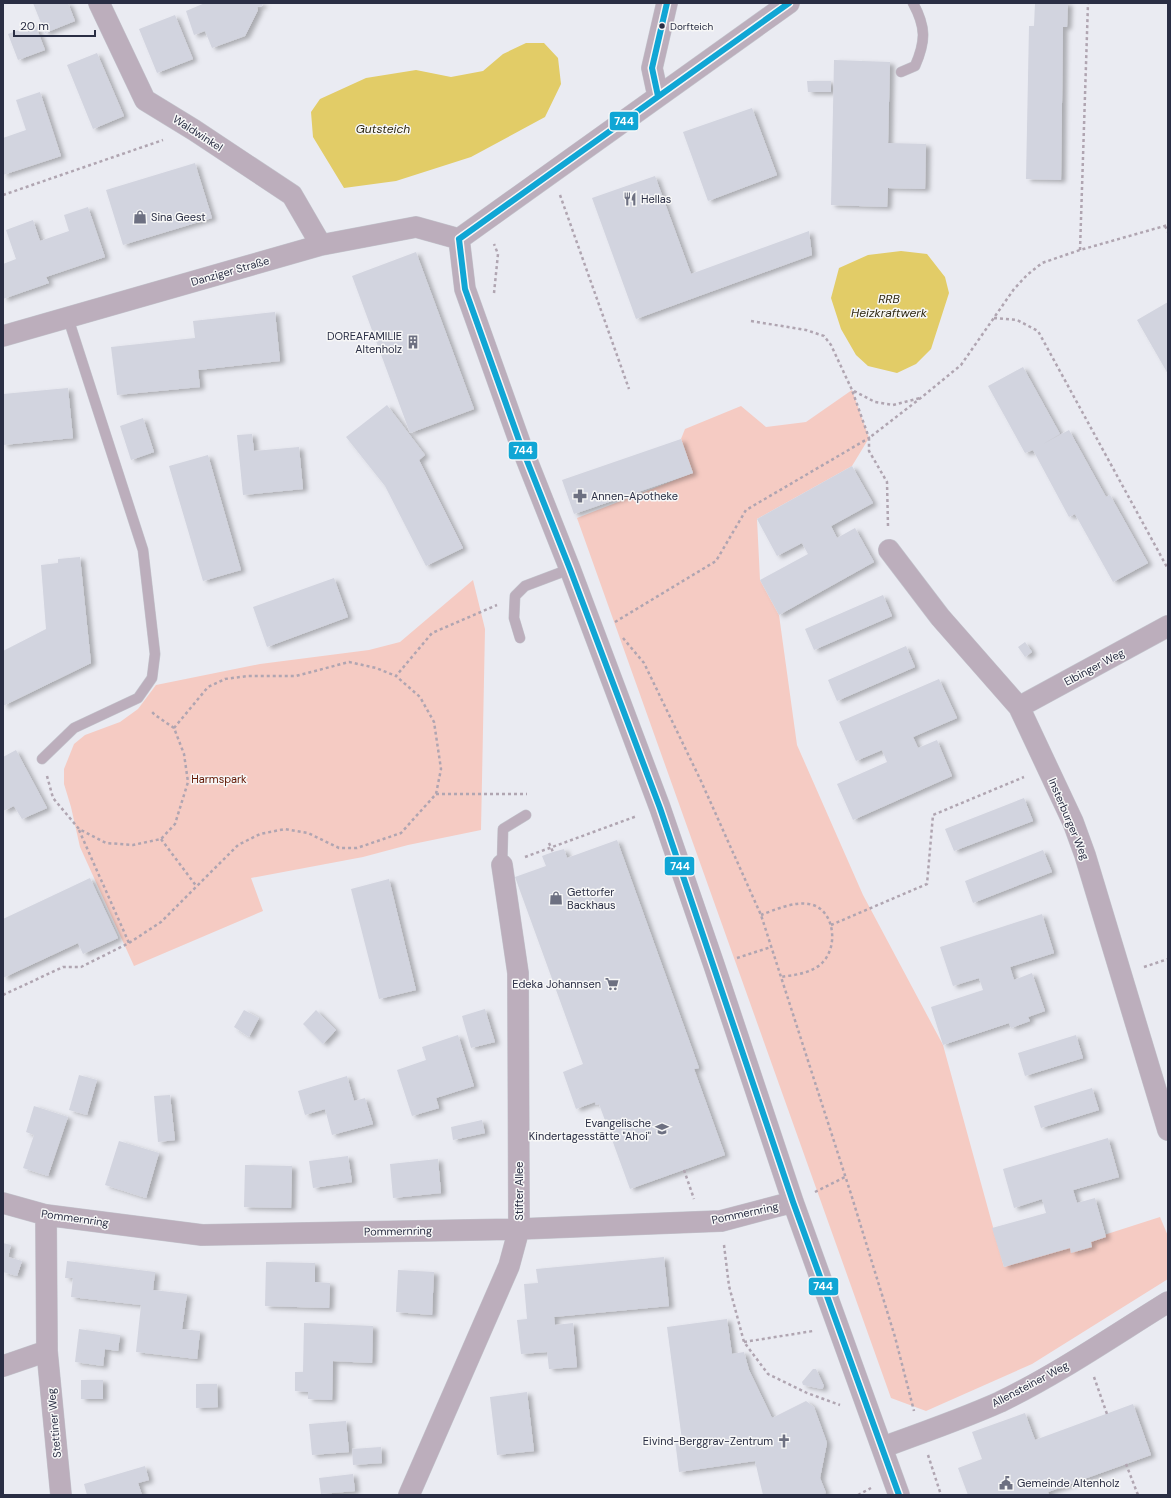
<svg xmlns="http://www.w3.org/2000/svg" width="1171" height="1498" viewBox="0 0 1171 1498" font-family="'DM Sans',sans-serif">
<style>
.green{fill:#f5cbc3}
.water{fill:#e2cc67}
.building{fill:#d2d4df;filter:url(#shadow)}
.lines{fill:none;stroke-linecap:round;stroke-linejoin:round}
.lane-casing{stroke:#c4c6ce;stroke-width:11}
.street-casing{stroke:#c4c6ce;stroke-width:22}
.path{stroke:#b0a5b1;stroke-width:2.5;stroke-dasharray:3 3;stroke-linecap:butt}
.lane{stroke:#bcaebc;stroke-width:10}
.street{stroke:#bcaebc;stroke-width:21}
.bus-1-casing{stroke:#f7f7f7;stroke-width:9}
.bus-1{stroke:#10a6d5;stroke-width:6}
.bus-dot{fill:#2a2e44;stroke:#f7f7f7;stroke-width:1.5}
.labels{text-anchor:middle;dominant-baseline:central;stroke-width:3;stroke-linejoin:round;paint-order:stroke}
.bus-label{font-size:10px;fill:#2a2e44;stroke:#f7f7f7;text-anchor:start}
.street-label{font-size:11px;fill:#2a2e44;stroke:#f7f7f7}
.poi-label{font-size:11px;fill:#2a2e44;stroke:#f7f7f7;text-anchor:start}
.park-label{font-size:11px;fill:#611501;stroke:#f7f7f7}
.water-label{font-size:12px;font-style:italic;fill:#2f2913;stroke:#f7f7f7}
.line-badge{stroke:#f7f7f7;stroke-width:1.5}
.badge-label{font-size:11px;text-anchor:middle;font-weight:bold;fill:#fff}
</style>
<defs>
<filter id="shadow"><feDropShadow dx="4.5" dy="2.5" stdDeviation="2" flood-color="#0004"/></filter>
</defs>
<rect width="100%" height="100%" fill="#eaebf2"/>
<path class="green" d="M852 390 869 438 852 466 757 519 760 580 779 615 797 745 863 895 943 1045 1004 1267 1160 1217 1168 1236V1279L1032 1364 926 1411 891 1398 577 518 693 473 681 439 685 429 741 406 766 427 806 422Z
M473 580 485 629 481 830 408 845 363 857 251 878 263 911 134 966 80 847 71 807 64 784V769L74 744 85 735 120 722 138 709 156 685 260 664 369 650 400 642Z"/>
<path class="water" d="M526 43H544L558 58 561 84 545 117 471 157 396 181 344 188 313 137 311 112 320 99 366 78 416 70 451 77 483 71 503 54Z
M901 251 927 254 945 277 949 293 931 349 916 364 897 373 868 366 856 355 841 329 831 298 839 268 868 255Z"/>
<path class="building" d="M33 3H68L75 21 45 33Z
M205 3H263L262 6 257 7 258 10 245 36 212 48 205 31 194 35 186 11Z
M1035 3H1068L1067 27H1063L1061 180 1026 179 1029 26H1034Z
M175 15 193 59 157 73 139 29Z
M35 24 45 50 18 60 8 34Z
M97 53 124 116 93 129 67 65Z
M834 60 890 62 888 143 926 144 925 189 888 188 887 207 831 205Z
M807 81H831V92H808Z
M40 92 61 156 3 175V138L26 130 16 100Z
M752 108 777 175 708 201 683 132Z
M195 163 212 218 123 245 106 190Z
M655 176 691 274 809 231 812 255 636 319 592 198Z
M88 207 105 257 46 277 49 283 3 299V264L16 259 6 230 33 220 40 241 69 231 64 215Z
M416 252 474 409 410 433 352 276Z
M1168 302V374L1137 320Z
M275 312 280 361 198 370 200 387 117 395 111 347 195 338 193 321Z
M1023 367 1060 434 1043 444 1069 430 1106 497 1110 495 1148 563 1113 582 1075 514 1069 517 1033 450 1025 453 988 386Z
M68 388 73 438 3 445V394Z
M387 405 425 455 419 460 463 548 426 566 385 486 346 437Z
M143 418 154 452 131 460 120 426Z
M252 434 254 451 299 447 303 489 243 495 237 435Z
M681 439 693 473 574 514 562 480Z
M208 455 241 570 203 581 169 466Z
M852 466 873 503 831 526 837 538 855 528 874 562 779 615 760 580 808 554 802 543 777 556 757 519Z
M80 557 91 663 3 706V651L46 629 41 565 58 563V559Z
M334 578 348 617 267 647 253 607Z
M883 595 892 616 814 650 805 629Z
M1025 642 1032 652 1025 657 1018 647Z
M906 646 915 667 837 701 828 680Z
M939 679 957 718 913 737 918 748 937 740 952 776 853 820 837 784 887 762 882 750 856 761 839 722Z
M16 750 47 808 22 819 14 806 3 811V757Z
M1024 798 1033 821 954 851 945 829Z
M617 840 699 1068 694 1069 725 1155 630 1189 599 1104 596 1105 595 1102 576 1109 563 1072 583 1064 515 877 546 866 542 856 553 852 564 849 567 858Z
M1043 850 1052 872 973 903 965 881Z
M90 878 118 938 83 954 78 943 3 978V919Z
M389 879 416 990 379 999 351 889Z
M1042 914 1054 953 1010 967 1014 980 1032 973 1045 1011 1028 1017 1030 1021 1011 1028 1009 1023 943 1045 931 1007 983 990 979 978 953 986 940 947Z
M485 1009 495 1042 471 1048 462 1016Z
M244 1010 259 1018 249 1037 234 1027Z
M316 1010 336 1030 323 1044 303 1024Z
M458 1035 474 1086 436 1098 439 1108 412 1116 397 1070 426 1060 422 1047Z
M1076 1035 1083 1058 1025 1076 1018 1053Z
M79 1075 97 1080 87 1115 69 1110Z
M347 1076 354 1101 365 1098 373 1124 332 1135 325 1109 305 1115 298 1091Z
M1092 1088 1099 1110 1041 1128 1034 1106Z
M170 1095 175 1140 158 1142 154 1096Z
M34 1106 68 1117 48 1176 23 1168 34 1135 26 1132Z
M482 1120 485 1133 453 1140 451 1127Z
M1108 1138 1119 1177 1073 1190 1077 1203 1095 1198 1106 1237 1091 1242 1092 1247 1071 1253 1070 1248 1004 1267 992 1228 1046 1213 1042 1199 1014 1208 1003 1169Z
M119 1141 159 1153 146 1198 105 1185Z
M348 1156 352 1182 313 1188 309 1161Z
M438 1159 441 1193 393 1198 390 1164Z
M245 1165 292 1166 291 1208 244 1207Z
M3 1243 11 1245 8 1257 22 1261 17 1276 3 1272Z
M664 1257 669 1306 554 1317 555 1325 573 1323 577 1367 549 1369 547 1352 521 1354 517 1320 527 1319 524 1284 538 1283 536 1269Z
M67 1261 155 1272 153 1290 187 1294 182 1329 200 1331 197 1359 136 1352 141 1305 71 1297 73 1278H65Z
M266 1262 315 1263V1282L330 1283 329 1308 265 1306Z
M398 1270 434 1272 432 1315 396 1312Z
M727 1319 732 1354 744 1352 749 1370 772 1418 806 1401 814 1407 827 1443 820 1478 826 1493 821 1495H763L755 1461 679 1472 675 1440H682L667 1327Z
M304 1323 373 1326 372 1363 333 1361 332 1400 308 1399V1392L295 1391V1372H303Z
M79 1329 120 1335 118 1351 105 1349 103 1366 75 1362Z
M813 1369H816L824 1386 822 1389 803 1385 802 1382Z
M81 1380H103V1399H81Z
M196 1384H217L218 1407 196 1408Z
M527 1392 534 1451 497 1455 490 1397Z
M1133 1404 1151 1455 1048 1492 1049 1495H968L958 1468 982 1459 972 1432 1025 1413 1035 1440Z
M346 1421 349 1452 312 1455 309 1424Z
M381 1447 382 1463 353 1465 352 1449Z
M145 1466 149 1480 138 1483 142 1495H87L84 1484Z
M353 1474 355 1491 321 1494 319 1478Z"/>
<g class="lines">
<g class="lane-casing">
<path id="lane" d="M901 72 915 66C926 41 926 27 913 3
M520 638 514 618 515 596 525 586 570 569
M42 759 74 728 138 698 152 678 155 654 143 550 68 318
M502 865 503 829 526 815"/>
</g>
<g class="street-casing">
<path id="street" d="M99 3 145 100 194 130 292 195 321 245
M658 96 652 68 667 3
M459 239 465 289 520 443 570 569 660 808 714 965 793 1202 899 1495
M459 239 789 3
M3 336 321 245 416 227 459 239
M889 550 940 617 1019 707 1073 822 1085 855 1168 1130
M1019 707 1168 626
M3 1203 46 1215 202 1235 519 1229 721 1221 793 1202
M46 1215 47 1351 61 1495
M3 1366 47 1351
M883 1447C922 1433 962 1419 1000 1402 1058 1374 1113 1336 1168 1302
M409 1495 509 1266 519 1229 518 973 502 865"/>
</g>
<path class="path" d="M3 195 163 140
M560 195 629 389
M1165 226 1168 232
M1080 250 1088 3
M494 293 498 254 494 244
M994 318 1017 320 1038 331 1168 569
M751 321 806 330 824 336 831 345 852 390 875 402 893 405 920 398
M888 526 887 482 869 451V438L922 397 961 365 1014 289 1027 275 1042 263 1080 250 1168 225
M615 622 716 561 746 510 869 438 852 390
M623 638 644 663 701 781 761 915 851 1194 895 1337 914 1411
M174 728 208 687 225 679 248 676H296L349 662 376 668 396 676
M47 776 53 798 79 829 106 843 133 845 161 839 175 824 188 782 184 754 174 728 155 715 151 711
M436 794H527
M79 830 129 943
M161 839 197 887
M549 843 553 852
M525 857 637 816
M761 915C774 910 795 901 809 904 834 908 839 945 823 962 813 973 795 975 780 977
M831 925 927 884 933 815 1024 777
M737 958 771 947
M1144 967 1168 959
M3 995 63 967H81L129 943 161 922 238 845 260 834 285 829 308 833 339 848H357L401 833 436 794 441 769 434 722 420 697 396 676 432 633 497 605
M684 1170 694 1199
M815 1192 845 1177
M724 1245 729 1286 744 1342 768 1374 807 1393 840 1405
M744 1342 813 1331
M1094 1377 1107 1414
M928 1455 941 1495
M1126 1464 1138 1495
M858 1495 871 1488"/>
<use href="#lane" class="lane"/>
<use href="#street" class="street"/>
<g class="bus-1-casing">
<path id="bus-1" d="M658 96 652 68 667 3
M459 239 465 289 520 443 570 569 660 808 793 1202 899 1495
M459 239 789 3"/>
</g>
<use href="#bus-1" class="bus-1"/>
</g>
<defs>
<g id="restaurant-bare" transform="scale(1.08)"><path d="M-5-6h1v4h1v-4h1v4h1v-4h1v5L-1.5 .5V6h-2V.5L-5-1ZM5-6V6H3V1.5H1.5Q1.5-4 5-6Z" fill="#6d7081" stroke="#f7f7f7" stroke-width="2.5" paint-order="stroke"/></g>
<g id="shop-bare" transform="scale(1.08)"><path d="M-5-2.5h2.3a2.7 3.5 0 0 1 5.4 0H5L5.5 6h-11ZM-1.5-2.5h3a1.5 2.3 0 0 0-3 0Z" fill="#6d7081" stroke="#f7f7f7" stroke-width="2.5" paint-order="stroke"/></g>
<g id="building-bare" transform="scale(1.08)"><path d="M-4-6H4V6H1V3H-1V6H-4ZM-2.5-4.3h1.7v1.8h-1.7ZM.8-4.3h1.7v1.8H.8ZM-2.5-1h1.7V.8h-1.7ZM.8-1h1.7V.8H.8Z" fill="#6d7081" stroke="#f7f7f7" stroke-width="2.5" paint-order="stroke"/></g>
<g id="pharmacy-bare" transform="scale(1.08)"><path d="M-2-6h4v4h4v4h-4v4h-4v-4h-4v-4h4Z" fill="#6d7081" stroke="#f7f7f7" stroke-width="2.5" paint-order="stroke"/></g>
<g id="supermarket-bare" transform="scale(1.08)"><path d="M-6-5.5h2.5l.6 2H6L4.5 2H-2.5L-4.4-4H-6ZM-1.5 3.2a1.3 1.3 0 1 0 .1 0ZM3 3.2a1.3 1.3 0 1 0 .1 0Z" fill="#6d7081" stroke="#f7f7f7" stroke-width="2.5" paint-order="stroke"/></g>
<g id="school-bare" transform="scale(1.08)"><path d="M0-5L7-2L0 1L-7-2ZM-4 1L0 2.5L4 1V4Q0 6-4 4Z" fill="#6d7081" stroke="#f7f7f7" stroke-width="2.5" paint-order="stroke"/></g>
<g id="church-bare" transform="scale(1.08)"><path d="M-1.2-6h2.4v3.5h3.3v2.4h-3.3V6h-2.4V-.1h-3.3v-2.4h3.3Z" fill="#6d7081" stroke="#f7f7f7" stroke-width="2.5" paint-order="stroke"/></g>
<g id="civic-bare" transform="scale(1.08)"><path d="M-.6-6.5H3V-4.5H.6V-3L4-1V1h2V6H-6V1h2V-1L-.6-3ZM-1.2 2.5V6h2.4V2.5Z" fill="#6d7081" stroke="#f7f7f7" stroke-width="2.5" paint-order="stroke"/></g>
</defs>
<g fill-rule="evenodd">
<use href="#restaurant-bare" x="630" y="199"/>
<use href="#shop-bare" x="140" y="217"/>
<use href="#building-bare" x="413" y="342"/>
<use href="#pharmacy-bare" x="580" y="496"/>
<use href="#shop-bare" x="556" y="898"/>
<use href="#supermarket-bare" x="612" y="984"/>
<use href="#school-bare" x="662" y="1129"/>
<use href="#church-bare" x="784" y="1441"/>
<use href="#civic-bare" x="1006" y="1483"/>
</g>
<circle class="bus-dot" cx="662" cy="26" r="3.5"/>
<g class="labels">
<g class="bus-label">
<text x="670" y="26">Dorfteich</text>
</g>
<g class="street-label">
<text transform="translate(198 133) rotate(33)">Waldwinkel</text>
<text transform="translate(230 271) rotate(-16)">Danziger Straße</text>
<text transform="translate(1094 667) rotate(-28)">Elbinger Weg</text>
<text transform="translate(1069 819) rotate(67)">Insterburger Weg</text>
<text transform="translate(519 1191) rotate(-90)">Stifter Allee</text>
<text transform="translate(745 1213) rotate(-12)">Pommernring</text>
<text transform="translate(75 1218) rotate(8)">Pommernring</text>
<text transform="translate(398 1231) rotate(-1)">Pommernring</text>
<text transform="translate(1030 1384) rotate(-28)">Allensteiner Weg</text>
<text transform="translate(54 1423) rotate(-95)">Stettiner Weg</text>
</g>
<g class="poi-label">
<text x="641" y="199">Hellas</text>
<text x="151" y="217">Sina Geest</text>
<text x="402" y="336" text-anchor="end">DOREAFAMILIE<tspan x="402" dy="13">Altenholz</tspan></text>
<text x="591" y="496">Annen-Apotheke</text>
<text x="567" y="892">Gettorfer<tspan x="567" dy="13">Backhaus</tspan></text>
<text x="601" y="984" text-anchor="end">Edeka Johannsen</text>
<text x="651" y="1123" text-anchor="end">Evangelische<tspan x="651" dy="13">Kindertagesstätte "Ahoi"</tspan></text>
<text x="773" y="1441" text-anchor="end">Eivind-Berggrav-Zentrum</text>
<text x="1017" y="1483">Gemeinde Altenholz</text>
</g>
<g class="park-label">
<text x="219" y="779">Harmspark</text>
</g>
<g class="water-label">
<text x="383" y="129">Gutsteich</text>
<text x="889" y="299">RRB<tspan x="889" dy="14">Heizkraftwerk</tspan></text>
</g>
</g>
<g class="line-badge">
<rect x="609" y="111" width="30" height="20" rx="4" fill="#10a6d5"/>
<rect x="508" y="441" width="30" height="19" rx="4" fill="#10a6d5"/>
<rect x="664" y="856" width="31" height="20" rx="4" fill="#10a6d5"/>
<rect x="808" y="1277" width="31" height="19" rx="4" fill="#10a6d5"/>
</g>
<g class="badge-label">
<text x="624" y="125">744</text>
<text x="523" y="454">744</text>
<text x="680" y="870">744</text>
<text x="823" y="1290">744</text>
</g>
<rect width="1171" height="1498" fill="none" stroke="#2a2e44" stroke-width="8"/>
<path d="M14 30v6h81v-6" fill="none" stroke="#2a2e44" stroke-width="2"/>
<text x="20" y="30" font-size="12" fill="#2a2e44" stroke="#f7f7f7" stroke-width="3" paint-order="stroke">20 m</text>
</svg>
